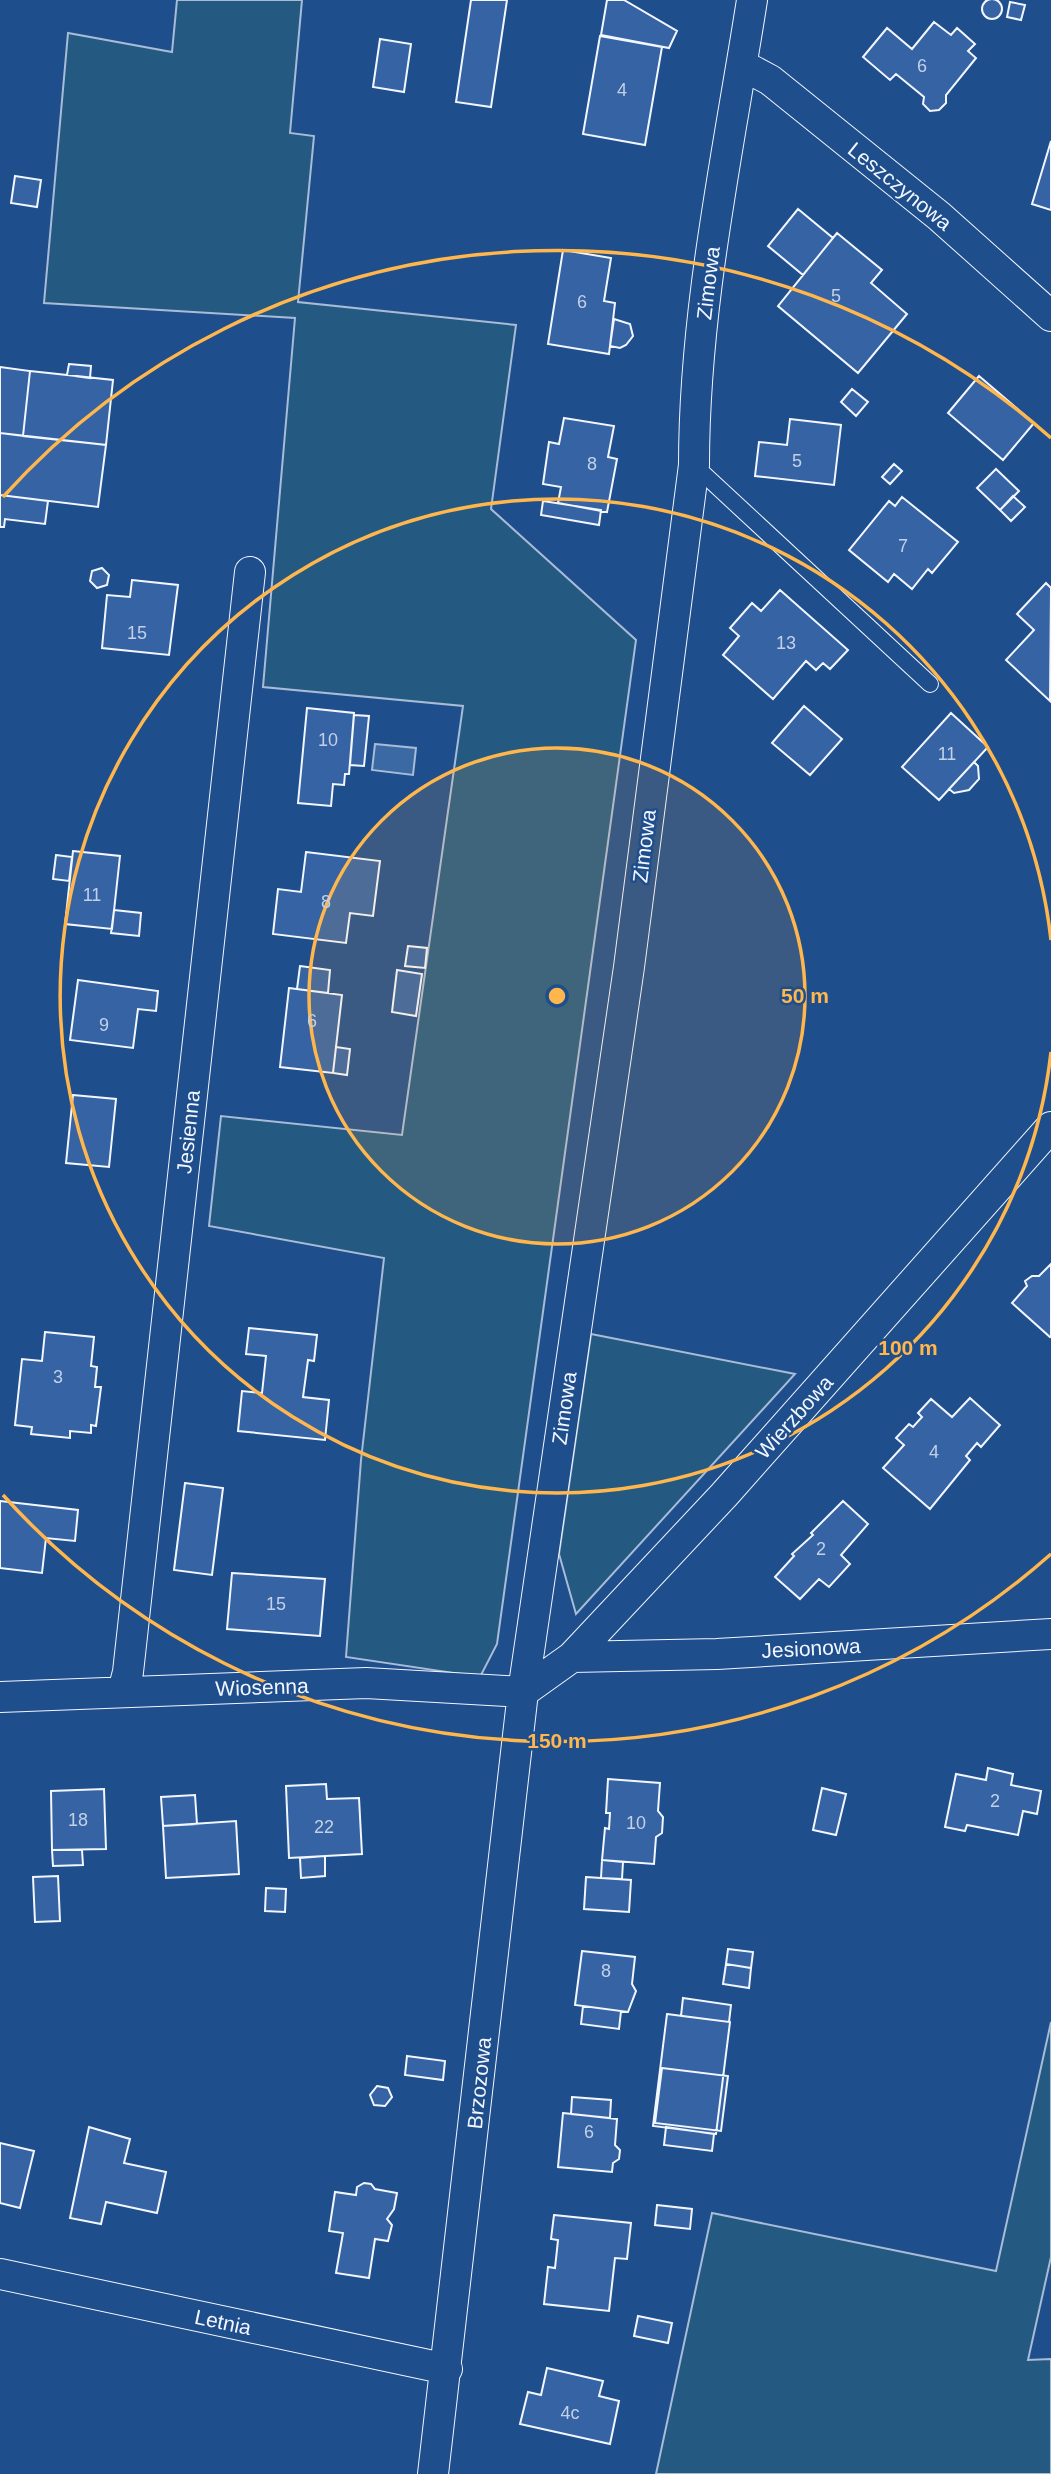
<svg xmlns="http://www.w3.org/2000/svg" width="1051" height="2474" viewBox="0 0 1051 2474" font-family="Helvetica,sans-serif">
<style>
.green{fill:#245a82;stroke:#a8bbd7;stroke-width:2}
.water{fill:#3b69a3;stroke:#a8bbd7;stroke-width:2}
.building{fill:#3563a3;stroke:#f2f6ff;stroke-width:2}
.lines{fill:none;stroke-linecap:round;stroke-linejoin:round}
.service-casing{stroke:#f2f6ff;stroke-width:18}
.minor-casing{stroke:#f2f6ff;stroke-width:32}
.service{stroke:#1f4e8c;stroke-width:16}
.minor{stroke:#1f4e8c;stroke-width:30}
.ring{fill:none;stroke:#ffb74d;stroke-width:3.5}
.labels{text-anchor:middle;dominant-baseline:central;stroke-width:5;stroke-linejoin:round;paint-order:stroke}
.number-label{font-size:18px;fill:#c3d1e8}
.street-label{font-size:21px;fill:#f2f6ff;stroke:#1f4e8c}
.centre{fill:#ffb74d;stroke:#1f4e8c;stroke-width:3.5}
.ring-label{font-size:21px;text-anchor:middle;font-weight:bold;fill:#ffb74d;stroke:#1f4e8c;stroke-width:5;stroke-linejoin:round;paint-order:stroke}
</style>
<rect width="100%" height="100%" fill="#1f4e8c"/>
<path class="green" d="M177 0H302L290 133 314 136 298 302 516 325 491 509 636 640 497 1644 480 1677 346 1657 361 1460 384 1258 209 1226 221 1116 402 1135 463 706 263 687 295 318 44 303 68 33 172 52Z
M591 1334 795 1374 576 1614 559 1554Z
M1051 2022V2257L1028 2360 1051 2359V2474H656L712 2213 996 2271Z"/>
<path class="water" d="M375 744 416 748 413 775 372 770Z"/>
<path class="building" d="M982 9a10 10 0 1 1 20 0a10 10 0 1 1-20 0Z
M471 0H507L491 107 456 102Z
M607 0H624L677 31 669 48 601 35Z
M1010 2 1025 5 1021 20 1007 17Z
M934 22 951 35 957 28 975 44 968 51 976 58 946 95V103L939 110 930 111 923 104 924 97 896 74 890 80 863 57 887 28 912 49Z
M600 36 662 47 645 145 583 134Z
M380 39 411 44 404 92 373 87Z
M1051 141V210L1032 204Z
M15 176 41 180 37 207 11 203Z
M798 209 833 238 803 275 768 246Z
M837 233 882 270 871 283 907 314 858 373 778 306Z
M563 250 611 258 604 301 615 303 609 354 548 344Z
M614 319 630 324 633 336 626 345 620 348 610 346Z
M69 364 91 366 90 378 67 375Z
M0 367 30 371 23 436 0 433Z
M30 371 113 380 106 445 23 436Z
M979 376 1034 423 1003 460 948 413Z
M852 389 868 402 856 416 841 402Z
M564 418 614 426 608 457 617 459 607 512 558 503 561 487 543 484 549 442 559 444Z
M790 419 841 425 834 485 755 476 759 442 787 445Z
M0 433 106 445 98 507 0 495Z
M894 464 902 471 890 484 882 477Z
M996 469 1019 491 1000 510 977 488Z
M0 495 48 501 45 524 5 519 4 527H0Z
M1013 496 1025 507 1011 521 1000 510Z
M902 497 958 542 932 573 928 569 912 589 894 574 888 582 849 550 889 501 895 506Z
M543 501 601 510 599 525 541 515Z
M102 568 109 575 107 585 97 588 90 581 92 571Z
M132 580 178 585 169 655 102 648 107 595 130 597Z
M1046 583 1051 588 1050 701 1006 660 1034 630 1017 614Z
M780 590 848 650 830 669 823 663 816 670 806 661 773 699 723 655 739 636 730 628 752 603 761 611Z
M804 706 842 739 810 775 772 743Z
M307 708 354 713 349 774H345L344 785 333 784 331 806 298 803Z
M951 713 988 747 939 800 902 767Z
M354 715 369 716 364 766 350 765Z
M974 762 978 766 979 779 969 790 954 793 949 789Z
M73 851 120 856 112 929 65 924Z
M306 852 380 861 373 916 350 913 346 943 273 934 278 889 301 892Z
M56 855 72 857 69 881 53 879Z
M114 910 141 913 139 936 111 933Z
M408 946 427 948 425 968 405 966Z
M300 966 330 970 328 993 297 989Z
M397 970 422 974 416 1016 392 1012Z
M78 980 158 991 156 1011 138 1009 133 1048 70 1040Z
M289 988 342 995 333 1073 280 1067Z
M336 1047 350 1049 347 1075 333 1073Z
M73 1095 116 1099 109 1167 66 1163Z
M1051 1264V1336L1050 1337 1012 1303 1027 1286 1025 1281 1032 1276H1039Z
M249 1328 317 1335 314 1361 308 1360 303 1397 329 1400 325 1440 238 1431 242 1391 262 1393 266 1356 246 1354Z
M45 1332 94 1337 91 1366 97 1367 95 1387H101L96 1426 91 1425V1433L70 1431V1438L31 1434 32 1427 15 1425 22 1359 42 1361Z
M970 1398 1000 1425 981 1447 977 1443 966 1456 970 1460 930 1509 883 1468 904 1445 896 1438 909 1424 913 1427 922 1417 918 1413 931 1399 952 1417Z
M185 1483 223 1488 212 1575 174 1570Z
M0 1501 78 1510 75 1541 46 1538 42 1573 0 1568Z
M843 1501 868 1524 841 1555 850 1564 829 1587 819 1579 800 1599 775 1577 794 1556 792 1554 813 1535 811 1533Z
M232 1573 325 1579 320 1636 227 1629Z
M988 1768 1013 1774 1011 1785 1041 1791 1037 1814 1023 1811 1018 1835 967 1825 965 1831 945 1827 956 1774 986 1780Z
M608 1779 660 1783 658 1811 663 1817 662 1833 656 1837 654 1864 602 1860 605 1828 609 1829 610 1813H606Z
M326 1784 327 1799 359 1798 362 1854 289 1858 286 1786Z
M822 1788 846 1794 836 1835 813 1830Z
M104 1789 106 1849 52 1850 51 1791Z
M195 1795 197 1824 163 1826 161 1797Z
M236 1821 239 1874 166 1878 163 1826Z
M52 1850H82L83 1865 53 1866Z
M325 1856V1876L301 1878 300 1858Z
M602 1860 623 1862 622 1879 601 1878Z
M58 1876 60 1921 35 1922 33 1877Z
M586 1877 631 1880 629 1912 584 1909Z
M266 1888 286 1889 285 1912 265 1911Z
M728 1949 753 1952 751 1968 726 1964Z
M582 1951 635 1957 632 1984 636 1991 628 2012 575 2005Z
M726 1964 751 1968 749 1988 723 1984Z
M683 1998 731 2005 729 2022 681 2016Z
M583 2006 621 2011 619 2029 581 2024Z
M667 2014 730 2022 716 2134 653 2126Z
M407 2056 445 2061 443 2080 405 2075Z
M662 2068 728 2076 721 2131 655 2123Z
M377 2086 388 2088 392 2097 385 2106 374 2105 370 2095Z
M572 2097 611 2100 610 2118 571 2114Z
M563 2113 617 2119 615 2145 620 2150 619 2159 613 2163 612 2172 558 2167Z
M89 2127 130 2139 124 2163 166 2172 157 2213 106 2202 101 2224 70 2218Z
M666 2127 714 2134 712 2151 664 2145Z
M0 2143 34 2151 20 2208 0 2203Z
M364 2183 371 2184 375 2189 397 2193 394 2209 387 2219 392 2225 388 2241 375 2239 369 2278 336 2273 343 2233 329 2231 335 2192 356 2195 357 2187Z
M657 2205 692 2209 690 2229 655 2225Z
M554 2215 631 2223 627 2259 615 2258 609 2311 544 2304 548 2267 555 2268 558 2240 551 2239Z
M638 2316 672 2323 668 2343 634 2336Z
M547 2368 603 2381 599 2396 619 2401 610 2444 520 2424 528 2392 541 2395Z"/>
<g class="lines">
<g class="service-casing">
<path id="service" d="M694 465 930 684"/>
</g>
<g class="minor-casing">
<path id="minor" d="M742 65 770 80 939 216 1051 316
M572 1657 717 1654 1051 1634
M123 1691 128 1672 250 572
M523 1692 572 1657 724 1495 1051 1127
M0 1697 366 1683 523 1692
M0 2274 447 2369
M433 2474 523 1692 629 967 694 465C694 309 728 154 752 0"/>
</g>
<use href="#service" class="service"/>
<use href="#minor" class="minor"/>
</g>
<circle cx="557" cy="996" r="248" fill="#ffb74d" fill-opacity=".12"/>
<g class="ring">
<circle cx="557" cy="996" r="248"/>
<path d="M1051 1052A497 497 0 1 1 1051 940"/>
<path d="M1051 1554A745 745 0 0 1 3 1495M3 497A745 745 0 0 1 1051 438"/>
</g>
<g class="labels">
<g class="number-label">
<text x="922" y="66">6</text>
<text x="622" y="90">4</text>
<text x="836" y="296">5</text>
<text x="582" y="302">6</text>
<text x="797" y="461">5</text>
<text x="592" y="464">8</text>
<text x="903" y="546">7</text>
<text x="137" y="633">15</text>
<text x="786" y="643">13</text>
<text x="328" y="740">10</text>
<text x="947" y="754">11</text>
<text x="92" y="895">11</text>
<text x="326" y="902">8</text>
<text x="312" y="1021">6</text>
<text x="104" y="1025">9</text>
<text x="58" y="1377">3</text>
<text x="934" y="1452">4</text>
<text x="821" y="1549">2</text>
<text x="276" y="1604">15</text>
<text x="995" y="1801">2</text>
<text x="78" y="1820">18</text>
<text x="636" y="1823">10</text>
<text x="324" y="1827">22</text>
<text x="606" y="1971">8</text>
<text x="589" y="2132">6</text>
<text x="570" y="2413">4c</text>
</g>
<g class="street-label">
<text transform="translate(900 186) rotate(39)">Leszczynowa</text>
<text transform="translate(708 283) rotate(-83)">Zimowa</text>
<text transform="translate(644 846) rotate(-83)">Zimowa</text>
<text transform="translate(188 1132) rotate(-84)">Jesienna</text>
<text transform="translate(564 1408) rotate(-82)">Zimowa</text>
<text transform="translate(794 1417) rotate(-48)">Wierzbowa</text>
<text transform="translate(811 1648) rotate(-3)">Jesionowa</text>
<text transform="translate(262 1687) rotate(-2)">Wiosenna</text>
<text transform="translate(479 2083) rotate(-84)">Brzozowa</text>
<text transform="translate(223 2322) rotate(12)">Letnia</text>
</g>
</g>
<circle cx="557" cy="996" r="10" class="centre"/>
<g class="ring-label">
<text x="805" y="1003">50 m</text>
<text x="908" y="1355">100 m</text>
<text x="557" y="1748">150 m</text>
</g>
</svg>
